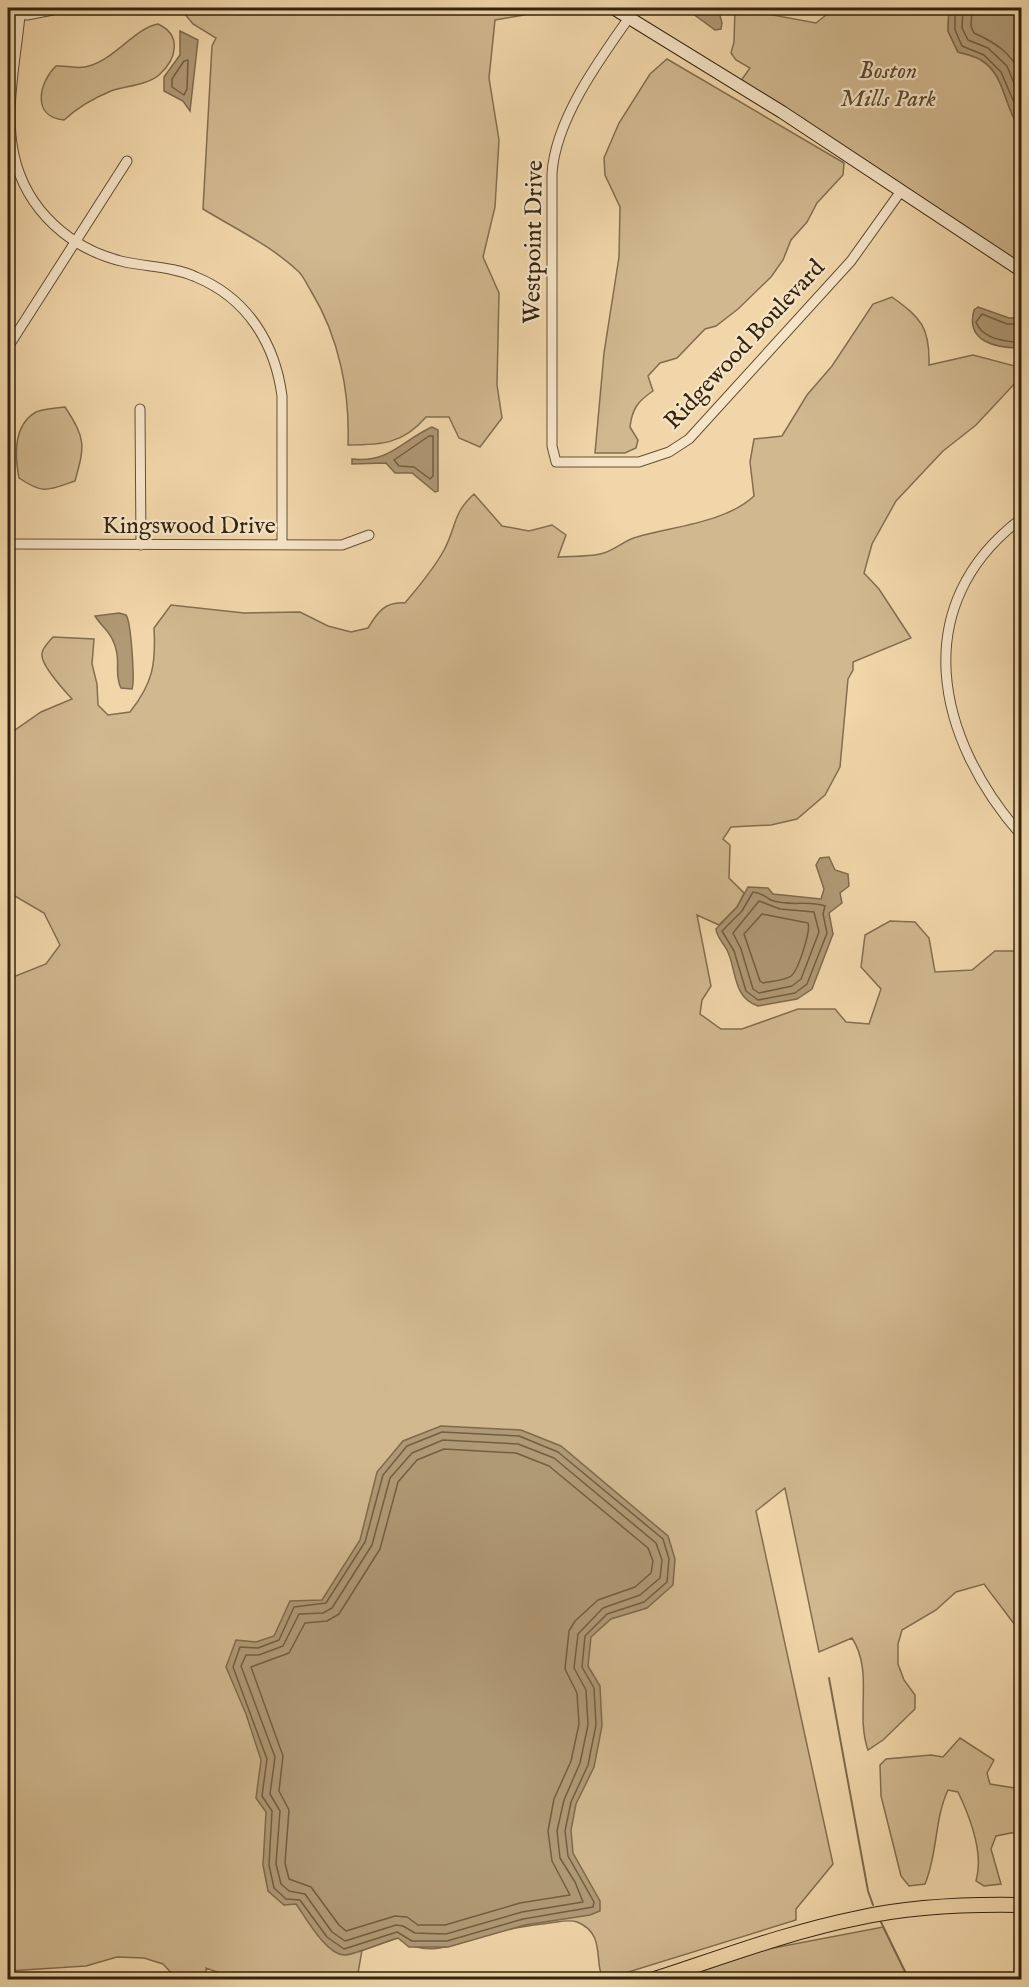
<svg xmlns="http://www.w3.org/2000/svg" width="1029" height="1987" viewBox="0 0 1029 1987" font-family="'IM FELL English',serif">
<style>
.green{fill:#d1b88f;stroke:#826e4f;stroke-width:1.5}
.water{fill:#b09975;stroke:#7e6a4c;stroke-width:1.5}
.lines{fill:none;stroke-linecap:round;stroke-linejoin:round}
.shore{stroke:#725e42;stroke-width:1.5}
.stream{stroke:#7e6a4c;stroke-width:2}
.street-casing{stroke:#625036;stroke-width:11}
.secondary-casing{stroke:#33230f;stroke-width:14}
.primary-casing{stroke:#33230f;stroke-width:16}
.street{stroke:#f6e4c7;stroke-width:9}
.secondary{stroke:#f6e4c7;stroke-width:12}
.primary{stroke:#f1d6a9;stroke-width:14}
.labels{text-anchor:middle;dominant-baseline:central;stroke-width:4.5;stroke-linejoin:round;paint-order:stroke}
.park-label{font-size:24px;font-style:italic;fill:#5a482f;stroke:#f6e4c7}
.street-label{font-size:24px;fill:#33230f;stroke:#f6e4c7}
</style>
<rect width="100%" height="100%" fill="#f1d6a9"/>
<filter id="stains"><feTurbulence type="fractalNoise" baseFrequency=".00333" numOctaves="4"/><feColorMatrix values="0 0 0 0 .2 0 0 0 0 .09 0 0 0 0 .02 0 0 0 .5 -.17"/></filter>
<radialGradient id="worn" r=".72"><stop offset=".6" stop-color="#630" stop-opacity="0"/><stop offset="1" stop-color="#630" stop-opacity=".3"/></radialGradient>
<path class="green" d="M180 8H527L524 15 495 20 489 78 499 140 495 207 483 257 499 293 497 385 502 418 480 447 459 438 449 417H426C403 444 381 445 348 445 350 392 339 337 311 291 307 285 304 277 299 272 272 246 234 228 203 209L212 46 216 38 193 24Z
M735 8 816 23 835 8H949L948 31 958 52C965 54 975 56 981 60 1006 75 1004 109 1021 130V271L740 82 750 68 736 60 731 53 734 42Z
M158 24C182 35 177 59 159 75 147 85 125 86 111 91 94 98 77 108 64 120 31 117 39 82 56 66 68 65 78 70 89 66 115 59 135 28 158 24Z
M667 59 844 163 843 175 817 203 807 222 791 240 783 260 771 277 738 309 716 326 705 329 677 358 660 363 648 376 653 391C638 401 632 409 630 427L638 440 636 448 625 453H595L604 353 619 257 620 207 605 175 604 158 619 123 650 74Z
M892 297C921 318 930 327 929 365L973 355 1015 366 1018 380 976 425 943 451 896 501 872 544 864 573 879 589 911 638 853 662V670L848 679 840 767 825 795 797 819 771 825 731 827 723 839 730 845 729 878 744 893 737 907 719 925 697 915 711 986 702 1000 700 1014 721 1029H742L798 1009H835L846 1022 869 1024 881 989 861 967 865 935 890 921 915 922 929 938 935 972 972 970 995 951H1021V1633L984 1584 956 1592 936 1610 902 1630 898 1644V1664L904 1680 915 1695V1709L883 1740 868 1750C855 1713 874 1672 852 1638L819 1652 785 1488 756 1511 833 1864 796 1909V1920L606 1979C591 1970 609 1934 577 1922 569 1919 559 1922 550 1923 531 1925 513 1928 495 1932 463 1941 427 1961 398 1938L362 1950 357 1979H237L206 1968V1979H177L163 1964 144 1958 117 1957 86 1966 8 1971V979L46 964 60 945 44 913 8 892V735L41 712 72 699C65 691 40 665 42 654 42 648 49 642 53 637L94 639 92 664 97 684 98 705 108 715 130 712C153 683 156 664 154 628L171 605 244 613 300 612 328 626 351 632 368 628C377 613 385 601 405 603 419 586 434 569 444 550 457 526 452 514 474 494L502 526 529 531 552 525 566 535 558 557C572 556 587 557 600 554 613 552 624 540 637 537 674 526 725 523 754 496L750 462 754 439 782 436 807 395 832 366 873 304Z
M65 407C86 439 85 445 75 481 48 490 44 495 19 478 15 457 13 425 36 412 44 409 57 408 65 407Z
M960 1738 994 1760 987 1773 990 1784 1021 1789V1825L1016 1832 996 1836 991 1849 1001 1884 984 1886 976 1881C984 1854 970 1817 958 1792L948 1790C934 1820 938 1853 925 1884L909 1886 901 1876 881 1796 880 1765 886 1759 931 1755 943 1757Z
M883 1927 909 1979 674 1980 768 1949Z"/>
<path class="water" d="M685 8H718L722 23 721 29 715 30Z
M949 8H1021V130C1004 109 1006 75 981 60 975 56 965 54 958 52L948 31Z
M180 31 198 40 190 111 183 101 164 91V77L180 55Z
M978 307 1009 318H1021V348C996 348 965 342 974 310Z
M432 427 438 430V491L435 492 412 473H395L386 463 352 464V459C390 463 401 441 432 427Z
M119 613 126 615C131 621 135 681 132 689L121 688C115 676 119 666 117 654 114 634 104 630 95 616Z
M829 857 835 870 848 874 849 886 840 893 842 903 829 913 833 934 812 989 797 999 758 1006C732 997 737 970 727 950 723 942 717 938 716 929L737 907 748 887 768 888 773 894 821 899 824 889 816 865 820 858Z
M441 1426 521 1430 561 1446 668 1536 675 1559 673 1585 647 1608 611 1619 591 1637 588 1666 600 1686 602 1726 594 1767 576 1804 571 1830 573 1853 600 1901V1911L590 1915 525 1925 448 1947H409L398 1938C386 1941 352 1956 344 1955 326 1954 306 1918 296 1904L284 1905 268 1891 263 1865 266 1812 256 1798 261 1760 246 1714 226 1667 236 1640 256 1642 274 1636 290 1601 322 1600 360 1540 377 1472 403 1441Z"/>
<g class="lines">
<path class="shore" d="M955 8V30L962 46 984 55 1001 72 1022 121
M963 8 962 28 968 40 988 48 1007 66 1022 103
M972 8 971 26 974 33C996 43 1012 53 1022 77
M188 60 187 89 184 95 172 87V79L184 61Z
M1022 324H1007L982 314 976 322C983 340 1006 342 1022 342
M429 436H433V476L430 479 414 467 399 466 394 460Z
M753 892C762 893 764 896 771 900 788 907 809 900 825 906L823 914 827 933 807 984 795 993 758 1000 746 991 734 951 722 931 742 911Z
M759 901 780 909 814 912 819 932 801 979 792 986 759 993 753 989 741 949 733 933Z
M762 914 808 923C811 931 798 971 791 976 784 981 772 981 763 983L760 981 744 934Z
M442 1432 519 1436 558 1452 663 1539 669 1559 667 1582 644 1602 607 1614 585 1636 582 1667 594 1688 596 1725 588 1765 571 1802 565 1831 568 1856 594 1902 593 1907 523 1919 447 1941H412L397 1932 344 1949 327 1937 300 1900 286 1899 274 1888 269 1865 272 1811 262 1796 267 1759 233 1667 240 1647 258 1648 279 1640 294 1607 326 1603 365 1542 383 1475 407 1446Z
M443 1440 518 1444 554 1458 656 1543 662 1560 660 1578 640 1595 603 1608 578 1634 574 1668 586 1690 588 1725 580 1763 564 1800 557 1831 560 1858 575 1882 583 1902 522 1912 446 1934 415 1933 403 1926 396 1925 345 1941 332 1932 305 1894 289 1891 281 1884 276 1864 280 1811 270 1794 275 1757 241 1666 246 1655H259L283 1646 299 1614 323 1613 332 1608 372 1545 390 1478 412 1453Z
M444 1449 516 1453 549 1466 648 1548 653 1561 651 1573 635 1587 598 1600 575 1621 569 1631 565 1669 577 1693 579 1724 571 1761 554 1799 548 1831 552 1861 570 1895 520 1903 445 1925H418L407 1917 395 1916 346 1931 339 1925 311 1887 289 1879 285 1863 289 1810 279 1791 283 1756 251 1667 289 1653 305 1623 327 1621 339 1614 380 1549 398 1482 417 1460Z"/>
<path class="stream" d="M829 1678 868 1891 873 1905
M880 1920 909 1980"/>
<g class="street-casing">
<path id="street" d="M636 8C604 53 555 118 552 174V446L556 462H639L669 452 689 439 851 261 901 191
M8 13 27 15 63 8
M20 15C16 60 4 110 14 155 26 210 71 250 125 262 149 267 174 267 196 277 247 298 275 343 282 396V545
M8 347 127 161
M140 409 141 545
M1022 518C906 605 936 739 1022 836
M8 544 342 545 369 535"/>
</g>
<g class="secondary-casing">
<path id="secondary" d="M613 8 782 112 1022 271"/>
</g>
<g class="primary-casing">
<path id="primary" d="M652 1980C720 1958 788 1932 858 1918 912 1906 966 1904 1022 1905"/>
</g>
<use href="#street" class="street"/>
<use href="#secondary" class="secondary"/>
<use href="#primary" class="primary"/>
</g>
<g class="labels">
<g class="park-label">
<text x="888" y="71">Boston<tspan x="888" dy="28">Mills Park</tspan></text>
</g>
<g class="street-label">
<text transform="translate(534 242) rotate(-89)">Westpoint Drive</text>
<text transform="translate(745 345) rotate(-47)">Ridgewood Boulevard</text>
<text x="189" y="526">Kingswood Drive</text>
</g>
</g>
<rect width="1029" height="1987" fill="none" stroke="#f1d6a9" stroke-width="30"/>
<rect x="9" y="9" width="1011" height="1969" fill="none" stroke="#33230f" stroke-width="3"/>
<rect x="15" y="15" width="999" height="1957" fill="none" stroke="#33230f" stroke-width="1.5"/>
<rect width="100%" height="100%" filter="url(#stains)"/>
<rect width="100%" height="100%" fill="url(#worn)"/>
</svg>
